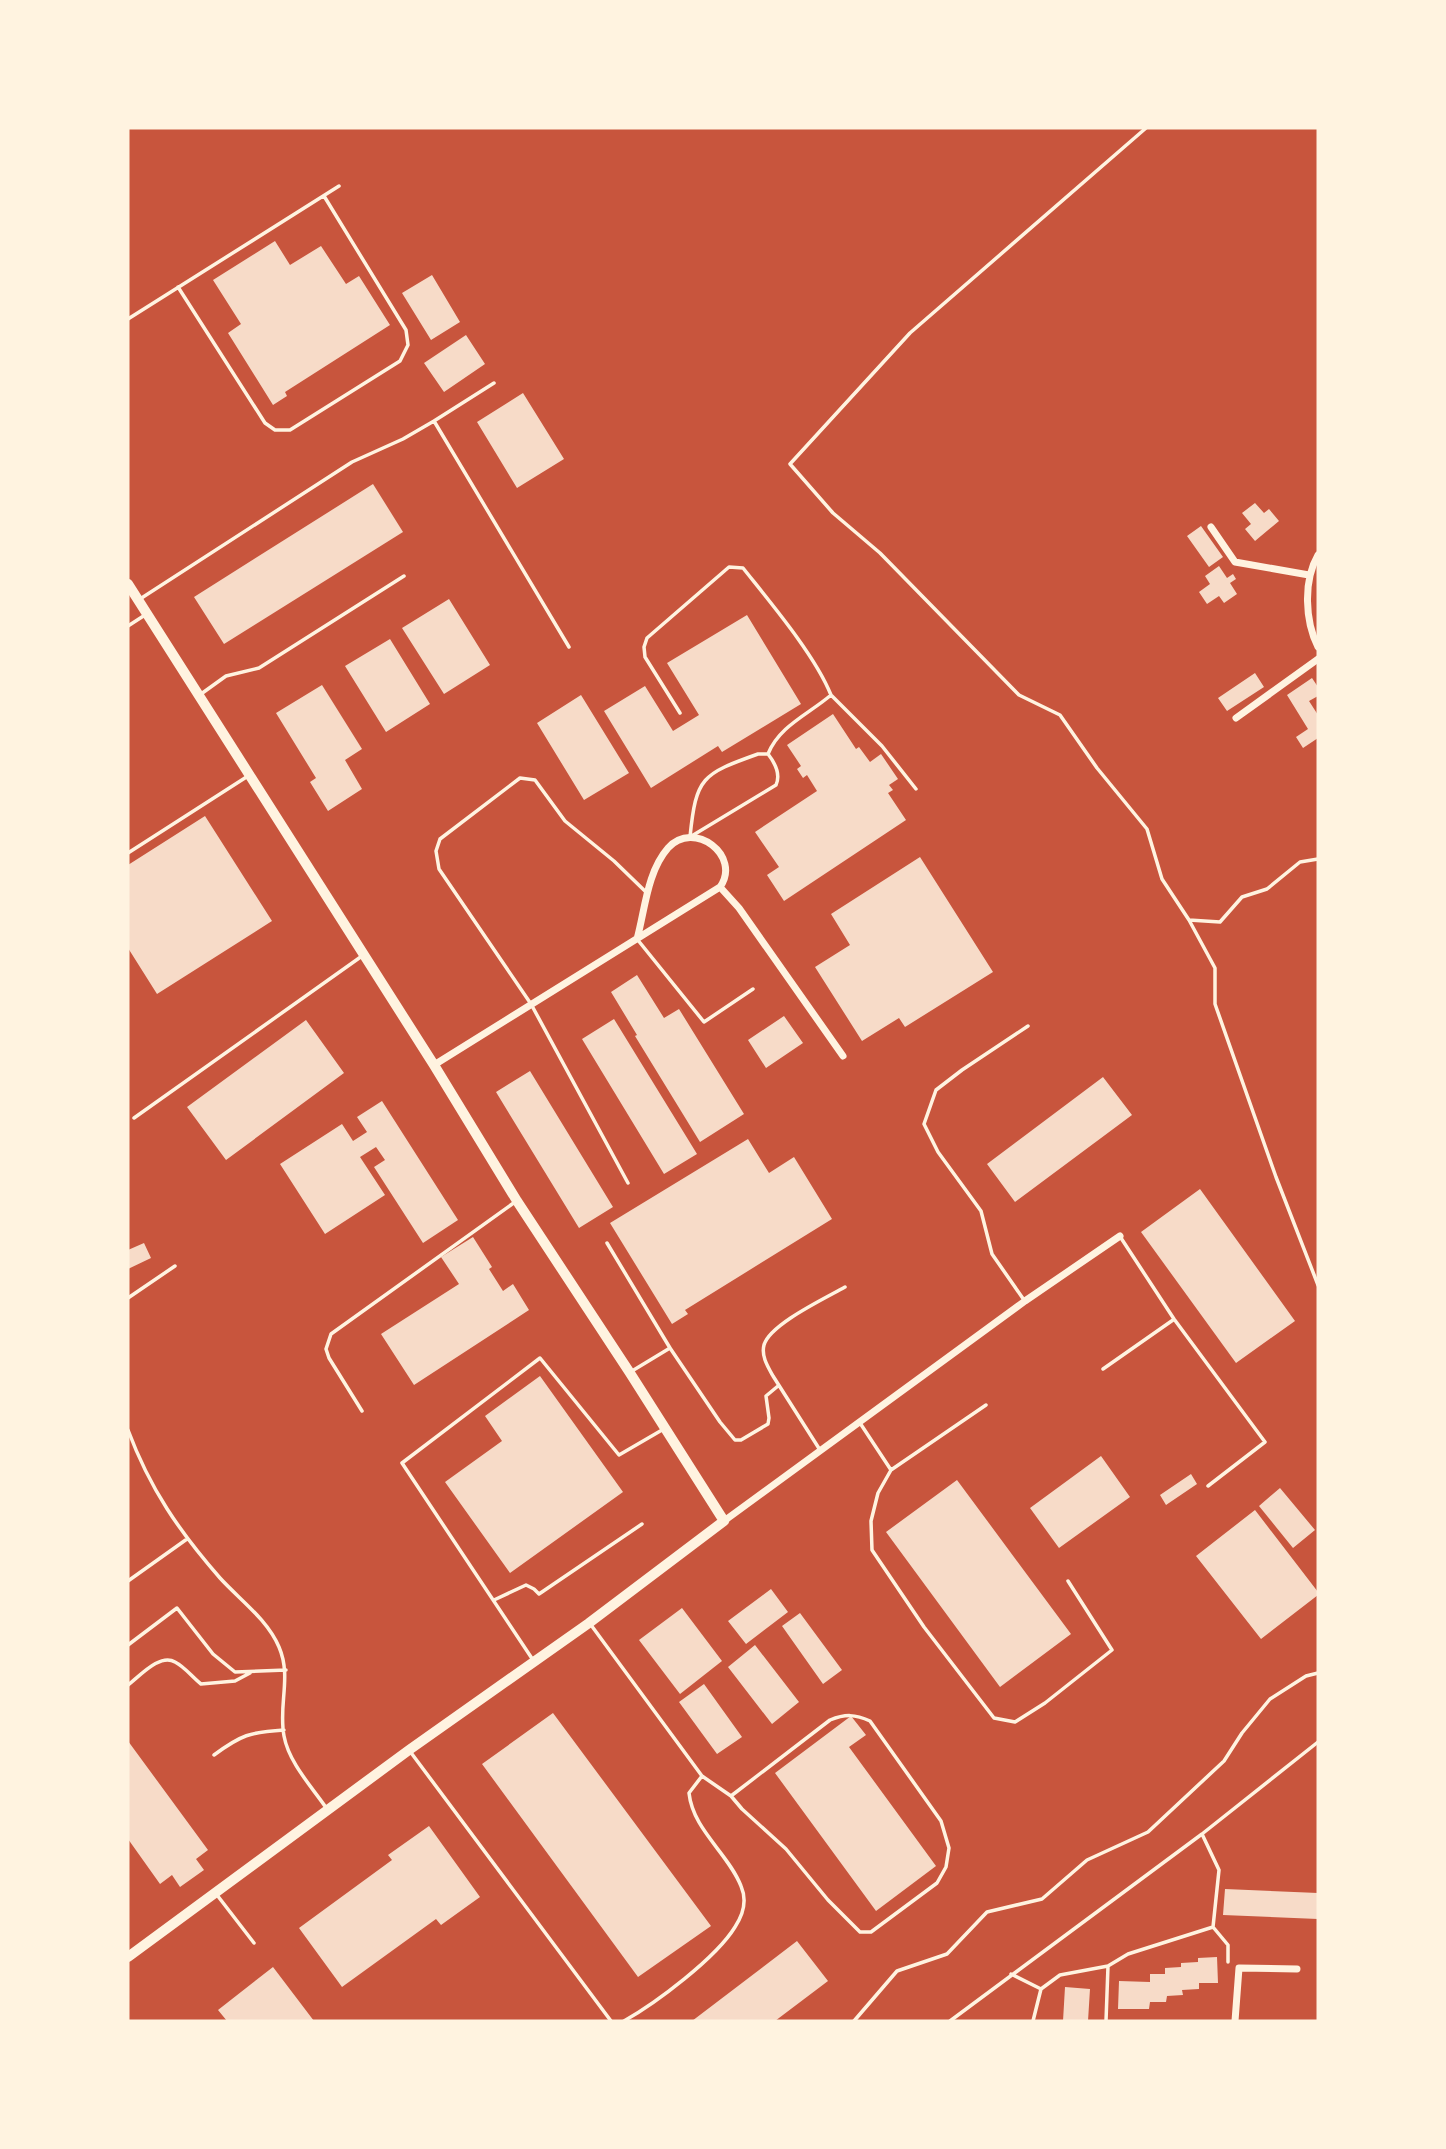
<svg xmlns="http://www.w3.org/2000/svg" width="1446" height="2149" viewBox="0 0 1446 2149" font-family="'Noto Sans',sans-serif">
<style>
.building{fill:#f7dbc8}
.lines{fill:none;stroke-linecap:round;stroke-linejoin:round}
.path{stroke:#fff3e0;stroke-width:3.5}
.service{stroke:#fff3e0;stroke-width:3.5}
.minor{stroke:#fff3e0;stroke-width:7}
.tertiary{stroke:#fff3e0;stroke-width:10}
</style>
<rect width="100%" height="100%" fill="#c8553d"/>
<path class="building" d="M275 241 290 265 321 246 346 284 359 276 390 325 285 392 287 396 273 405 228 333 241 324 213 280Z
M432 275 460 322 431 340 402 293Z
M466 335 485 364 444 392 424 363Z
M523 393 564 459 517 488 477 422Z
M373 484 403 532 224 644 194 597Z
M1255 503 1264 513 1269 509 1279 521 1255 541 1245 529 1251 524 1242 513Z
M1201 526 1223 557 1209 567 1187 536Z
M1219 566 1227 578 1233 574 1236 579 1230 583 1237 594 1224 603 1219 596 1207 604 1199 592 1210 584 1205 576Z
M449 599 490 665 444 694 402 628Z
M747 615 801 704 722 752 718 746 651 788 604 711 645 686 673 731 699 715 667 663Z
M390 639 430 704 386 732 345 666Z
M1255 673 1264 687 1227 711 1218 698Z
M1312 678 1318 687V696L1309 701 1318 715V738L1303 748 1296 737 1308 729 1287 695Z
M322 685 362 749 345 760 362 789 328 811 310 782 316 778 276 713Z
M581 695 629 773 584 800 537 723Z
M833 714 856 749 859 747 870 762 881 754 898 779 889 785 893 790 888 793 906 820 784 901 767 875 779 867 755 832 817 791 807 775 803 778 797 769 801 766 787 745Z
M205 816 272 921 157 994 128 948V865Z
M920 857 993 972 905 1027 899 1018 862 1041 815 967 850 945 831 914Z
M637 975 664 1018 679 1009 744 1114 700 1142 635 1036 637 1035 611 992Z
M784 1016 803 1043 766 1068 748 1040Z
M614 1019 697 1154 664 1174 582 1039Z
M306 1020 344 1073 226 1160 187 1107Z
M530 1071 613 1207 579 1228 496 1092Z
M1103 1077 1132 1115 1015 1202 987 1164Z
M382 1101 458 1220 423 1243 374 1167 385 1160 376 1147 360 1157 385 1195 325 1234 280 1164 342 1124 353 1141 367 1132 357 1117Z
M748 1139 769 1173 794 1157 832 1219 685 1310 688 1314 672 1324 610 1223Z
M1200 1189 1295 1321 1236 1363 1141 1232Z
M473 1237 492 1267 489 1269 503 1291 513 1284 529 1310 414 1385 381 1334 459 1284 441 1257Z
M144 1243 151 1258 128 1269V1250Z
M540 1376 623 1492 510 1573 445 1482 502 1441 485 1416Z
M1101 1456 1130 1497 1059 1548 1030 1508Z
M1191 1474 1197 1484 1166 1505 1160 1495Z
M957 1480 1071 1634 1000 1687 886 1532Z
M1280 1488 1315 1530 1293 1548 1259 1506Z
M1255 1510 1318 1592V1595L1261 1639 1196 1556Z
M771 1589 788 1612 746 1644 728 1621Z
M682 1608 722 1661 680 1694 639 1640Z
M800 1613 842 1670 823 1684 782 1626Z
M755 1645 799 1702 772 1724 728 1667Z
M704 1684 742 1737 717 1754 679 1702Z
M553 1713 711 1926 638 1977 482 1764Z
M851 1716 866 1735 849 1747 936 1866 876 1911 775 1773Z
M128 1741 208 1850 196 1859 204 1870 180 1887 172 1875 160 1884 128 1839Z
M429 1826 480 1897 441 1925 436 1919 342 1987 299 1928 392 1860 388 1855Z
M1225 1889 1318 1893V1919L1223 1915Z
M797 1941 828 1981 775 2021H692Z
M1217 1957 1218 1983H1199V1989L1182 1990 1183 1995 1167 1996 1166 2002H1150L1149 2009H1118L1119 1981 1150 1982V1974H1165V1968L1181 1967V1963L1198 1962V1958Z
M273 1967 314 2021H227L218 2010Z
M1065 1987 1090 1989 1088 2021H1063Z"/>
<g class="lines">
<path class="path" d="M1146 128 910 333 790 464 833 513 880 553 1019 695 1060 715 1097 768 1147 829 1162 879 1189 920 1215 968V1004L1276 1177 1318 1285
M1189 920 1220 922 1242 897 1267 889 1300 862 1318 859
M1202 1834 1219 1870 1213 1927 1228 1945V1962
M1108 1966 1128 1954 1213 1927
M1011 1974 1041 1989 1060 1975 1108 1966 1106 2021
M854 2021 897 1971 947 1954 987 1912 1042 1899 1087 1860 1148 1832 1224 1761 1242 1733 1270 1699 1306 1676 1318 1673
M950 2021 1202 1834 1318 1742
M1033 2021 1041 1989"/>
<path class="service" d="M178 287 265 423 275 430H290L400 361 408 345 406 330 324 196
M128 319 339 186
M434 421 494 383
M140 599 352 462 403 439 434 421 569 647
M128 626 145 615
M201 694 226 676 259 668 404 576
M831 695 882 746 916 789
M680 713 645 657 644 647 647 638 729 567 743 568C770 602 815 655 831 695 809 714 779 726 768 754
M758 754H768C775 763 781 774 776 785L690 837C696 777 702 774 758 754Z
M128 853 248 776
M637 939 704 1022 753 989
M134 1118 362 956
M628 1183 531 1004 439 869 436 851 440 839 520 778 535 780 565 821 614 861 647 893
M1121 1238 1174 1319 1265 1442 1208 1486
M607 1243 670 1348 632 1371
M128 1298 175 1266
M1024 1300 992 1254 981 1211 938 1152 924 1124 936 1090 962 1070 1028 1026
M670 1348 720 1422 735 1440H741L768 1424 769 1418 766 1396 778 1386
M1103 1369 1173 1320
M362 1411 329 1358 326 1349 331 1334 515 1202
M860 1423 891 1470 878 1493 871 1521 872 1550 924 1627 994 1718 1015 1722 1045 1703 1112 1650 1068 1581
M128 1430C150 1489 179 1531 220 1578 240 1600 267 1619 279 1647 292 1677 278 1705 284 1736 289 1763 312 1787 327 1809
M820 1450 773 1376C768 1367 761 1356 764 1345 770 1324 826 1298 845 1287
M891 1470 986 1405
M128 1581 187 1539
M494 1600 526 1585 534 1589 539 1594 642 1524
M591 1625 702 1776 731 1796 742 1809 786 1849 828 1900 860 1932H871L937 1883 946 1867 949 1848 941 1821 870 1721C855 1714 845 1714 830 1720L731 1796
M128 1645 177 1608 213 1654 235 1672 286 1670
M533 1660 402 1463 540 1358 619 1455 662 1430
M128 1685C140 1676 160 1653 175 1662 185 1667 192 1677 201 1684L235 1681 250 1673
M409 1750 611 2021
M214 1755C241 1735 250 1732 284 1730
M217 1895 254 1943
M624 2021C656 2003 716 1958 735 1927 743 1915 747 1900 741 1886 728 1853 693 1830 689 1793L702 1776"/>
<path class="minor" d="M1211 527 1235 562 1309 575
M1318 555C1303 581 1305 621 1318 647
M1236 718 1318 659
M720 887 739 908 843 1056
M434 1065 720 887C742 856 694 819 668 848 647 872 645 910 637 939
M724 1521 1025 1301 1120 1236
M1235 2021 1239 1968 1297 1969"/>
<path class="tertiary" d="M128 584 434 1065 517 1201 630 1373 724 1521 589 1623 409 1750 128 1957"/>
</g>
<rect width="1446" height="2149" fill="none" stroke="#fff3e0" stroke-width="259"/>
</svg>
